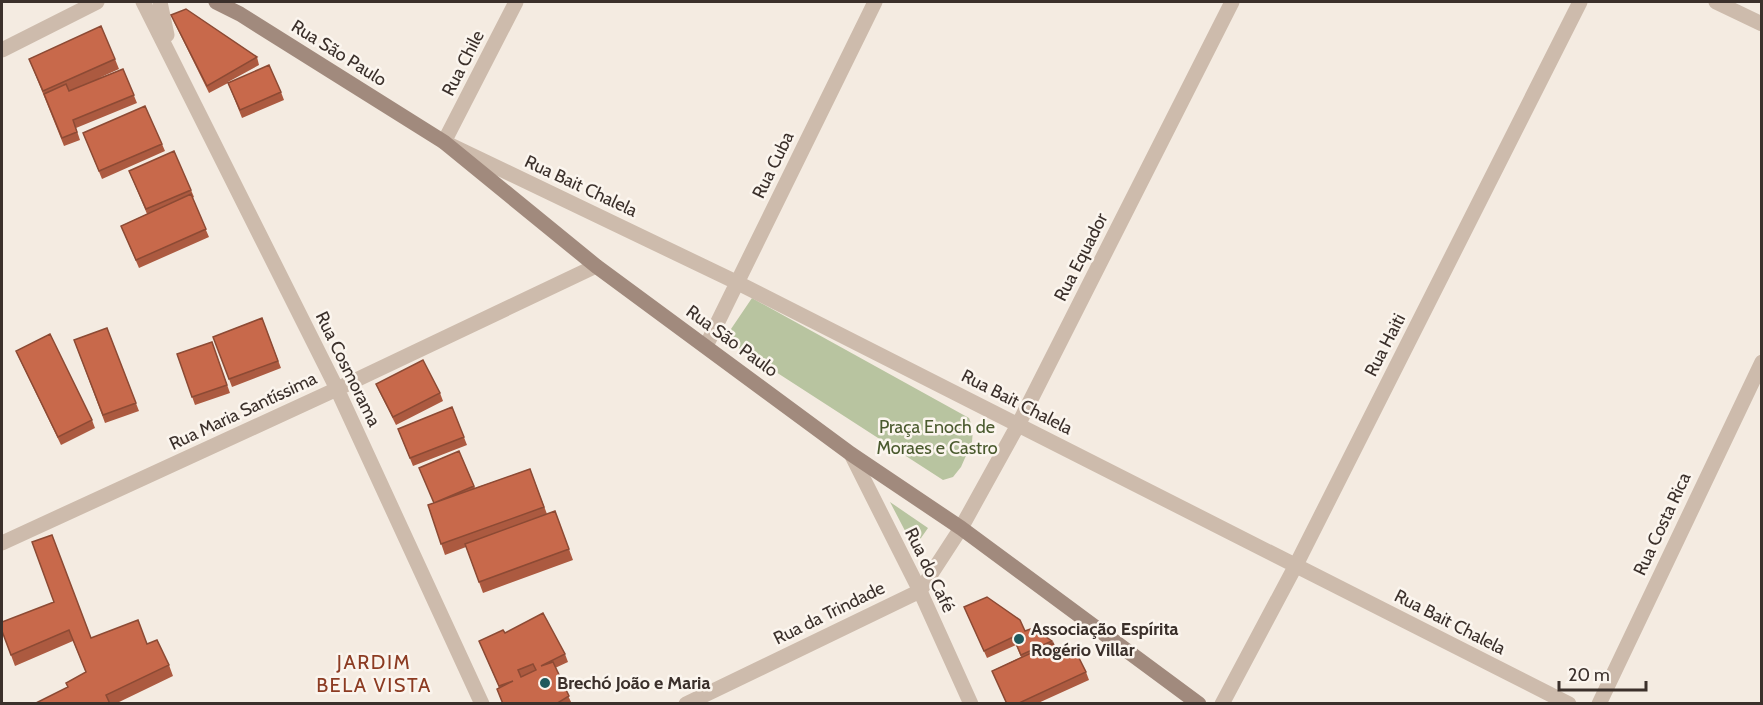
<svg xmlns="http://www.w3.org/2000/svg" width="1763" height="705" viewBox="0 0 1763 705" font-family="Cabin,sans-serif">
<style>
.green{fill:#b8c4a0}
.lines{fill:none;stroke-linecap:round;stroke-linejoin:round}
.minor{stroke:#cdbbac;stroke-width:15}
.secondary{stroke:#a18a7d;stroke-width:15}
.wall{fill:#ac5a40}
.building{fill:#c8694b;stroke:#8c4a34;stroke-width:1.5;fill-rule:evenodd}
.poi-dot{fill:#1f5a5e;stroke:#fbf5ee;stroke-width:2}
.labels{text-anchor:middle;dominant-baseline:central;stroke-width:5;stroke-linejoin:round;paint-order:stroke}
.street-label{font-size:18px;fill:#3b302b;stroke:#fbf5ee}
.park-label{font-size:18px;fill:#4a5a2e;stroke:#fbf5ee}
.poi-label{font-size:18px;font-weight:bold;fill:#3b302b;stroke:#fbf5ee;text-anchor:start}
.neighbourhood-label{font-size:20px;letter-spacing:1.5px;fill:#8c3b22;stroke:#fbf5ee}
</style>
<rect width="100%" height="100%" fill="#f4ebe1"/>
<path class="green" d="M752 298 969 418 973 429 972 442 961 467 953 477 943 480 734 345 731 329Z
M890 502 928 528 914 548Z"/>
<g class="lines">
<path class="minor" d="M143 2 337 389 482 704
M160 2 167 35
M516 2 444 142 736 282 1569 704
M1716 2 1762 24
M2 50 97 2
M706 346 875 2
M851 454 920 591 971 704
M2 543 337 389 596 266
M686 704 920 591 961 528 1018 425 1232 2
M1222 704 1296 565 1580 2
M1599 704 1762 362"/>
<path class="secondary" d="M216 2 240 14 444 142 596 266 851 454 961 528 1199 704"/>
</g>
<path class="wall" d="M171 15 257 57 259 65 228 82 281 92 284 100 242 118 228 83 209 93 174 22Z
M29 59H115L119 69 99 78 123 69 137 103 76 128 80 140 64 146Z
M83 133 162 144 165 151 102 179Z
M129 171 191 190 194 197 192 198 209 237 139 268 121 226 147 214Z
M262 318 281 368 232 387 213 337Z
M107 328 139 411 105 423 74 340Z
M212 342 230 393 195 405 177 354Z
M16 351 92 420 95 428 61 445 19 358Z
M376 384 440 393 443 401 396 425 379 391Z
M452 407 467 445 413 466 398 429Z
M459 451 475 488 530 469 547 514 555 511 573 560 483 593 466 547 445 555 428 505 434 503Z
M54 602 91 638 147 644 169 665 173 676 115 704H34L67 688 86 672 73 641 15 666 2 631Z
M964 607 1025 631 1052 641 1058 653 1086 672 1089 680 1036 704H1007L992 671 1021 657 1016 645 987 658Z
M505 633 565 654 568 662 555 668 572 704H503L497 689 499 687 479 641Z"/>
<path class="building" d="M186 9 257 57 207 86 171 15Z
M101 26 115 59 43 91 29 59Z
M269 65 281 92 240 110 228 83Z
M123 69 134 95 73 120 77 132 62 138 44 94 66 84 69 91Z
M145 106 162 144 99 171 83 133Z
M174 151 191 190 146 209 129 171Z
M191 194 206 229 136 260 121 226Z
M262 318 278 361 229 379 213 337Z
M107 328 136 403 103 415 74 340Z
M50 334 92 420 58 437 16 351Z
M212 342 227 385 192 397 177 354Z
M423 360 440 393 393 417 376 384Z
M452 407 464 437 410 458 398 429Z
M459 451 474 486 434 503 419 468Z
M530 469 544 507 441 544 428 505Z
M555 511 569 549 479 582 465 544Z
M52 535 91 638 138 620 147 644 157 640 169 665 106 695 110 704H34L68 687 66 683 86 672 69 630 11 655 2 631V622L54 602 32 542Z
M987 597 1020 620 1025 631 1033 628 1052 641 1021 655 1013 637 984 651 964 607Z
M543 613 565 654 541 666 553 662 569 696 556 704H503L497 689 513 681 499 686 479 641 503 630 505 633ZM533 664 536 670 521 677 518 670Z
M1053 643 1058 653 1066 649 1079 658 1086 672 1017 704H1007L992 671Z"/>
<g class="poi-dot">
<circle cx="1019" cy="639" r="6"/>
<circle cx="545" cy="683" r="6"/>
</g>
<g class="labels">
<g class="street-label">
<text transform="translate(339 53) rotate(32)">Rua São Paulo</text>
<text transform="translate(463 63) rotate(-63)">Rua Chile</text>
<text transform="translate(773 165) rotate(-64)">Rua Cuba</text>
<text transform="translate(581 186) rotate(25)">Rua Bait Chalela</text>
<text transform="translate(1081 257) rotate(-63)">Rua Equador</text>
<text transform="translate(732 341) rotate(36)">Rua São Paulo</text>
<text transform="translate(1385 345) rotate(-63)">Rua Haiti</text>
<text transform="translate(348 369) rotate(64)">Rua Cosmorama</text>
<text transform="translate(1017 402) rotate(27)">Rua Bait Chalela</text>
<text transform="translate(243 411) rotate(-25)">Rua Maria Santíssima</text>
<text transform="translate(1662 524) rotate(-65)">Rua Costa Rica</text>
<text transform="translate(930 570) rotate(64)">Rua do Café</text>
<text transform="translate(829 613) rotate(-26)">Rua da Trindade</text>
<text transform="translate(1450 622) rotate(27)">Rua Bait Chalela</text>
</g>
<g class="park-label">
<text x="937" y="427">Praça Enoch de<tspan x="937" dy="21">Moraes e Castro</tspan></text>
</g>
<g class="poi-label">
<text x="1031" y="629">Associação Espírita<tspan x="1031" dy="21">Rogério Villar</tspan></text>
<text x="557" y="683">Brechó João e Maria</text>
</g>
<g class="neighbourhood-label">
<text x="374" y="662">JARDIM<tspan x="374" dy="23">BELA VISTA</tspan></text>
</g>
</g>
<rect width="1763" height="705" fill="none" stroke="#3b302b" stroke-width="6"/>
<path d="M1559 681v9h87v-9" fill="none" stroke="#3b302b" stroke-width="3"/>
<text x="1568" y="681" font-size="18" fill="#3b302b" stroke="#fbf5ee" stroke-width="4.5" paint-order="stroke">20 m</text>
</svg>
